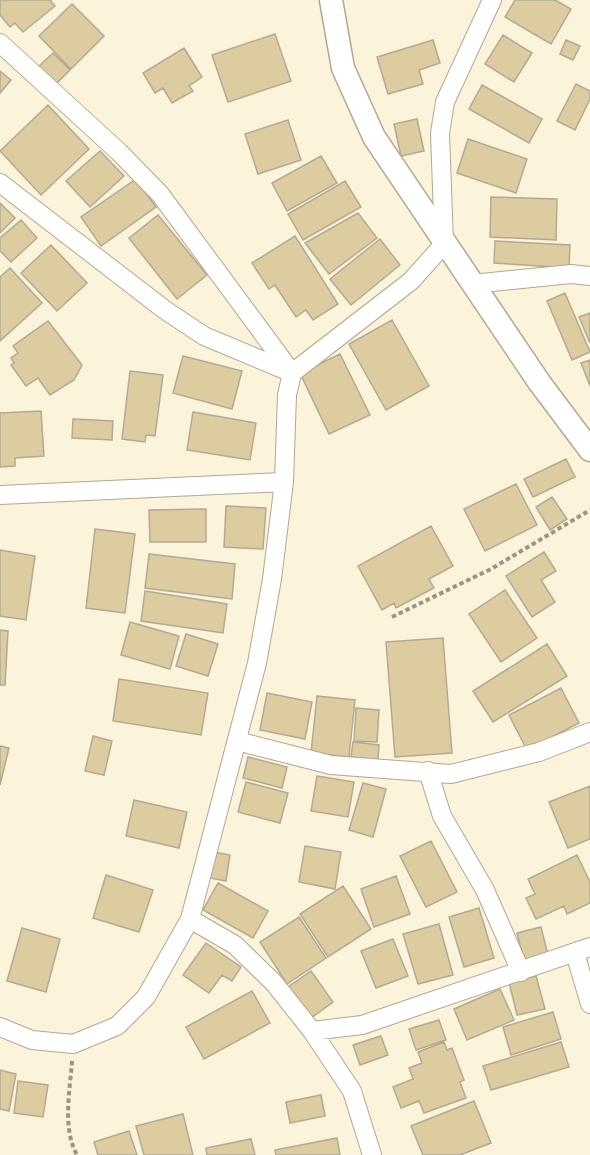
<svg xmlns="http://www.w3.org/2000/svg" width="590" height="1155" viewBox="0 0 590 1155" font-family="Karla,sans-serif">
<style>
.building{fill:#ddcc9f;stroke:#b2aa93;stroke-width:1.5}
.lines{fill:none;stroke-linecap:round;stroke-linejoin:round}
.minor-casing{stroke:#b1a892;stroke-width:20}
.tertiary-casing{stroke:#b1a892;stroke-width:25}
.path{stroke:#9c9584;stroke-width:4;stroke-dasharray:4.5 3;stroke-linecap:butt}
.minor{stroke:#fff;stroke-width:18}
.tertiary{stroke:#fff;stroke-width:22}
</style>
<rect width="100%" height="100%" fill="#fcf3db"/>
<path class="building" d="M0 0H50L55 6 23 32 15 23 10 27 0 15Z
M515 0H555L571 9 551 44 505 17Z
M72 4 104 36 71 69 39 36Z
M275 34 291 81 228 102 212 55Z
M503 35 532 53 514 82 485 64Z
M433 40 440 63 419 70 423 84 388 94 377 57Z
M566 40 580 46 573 60 560 54Z
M184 48 202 77 189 86 193 91 172 103 163 88 155 93 143 73Z
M53 53 70 70 55 85 38 67Z
M0 71 11 80 0 93Z
M576 84 590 91V99L575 130 557 121Z
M482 85 542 119 529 143 469 109Z
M48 105 89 149 41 195 0 151Z
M417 119 424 151 401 156 394 124Z
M288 120 301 160 258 174 245 134Z
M468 139 527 159 516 193 457 173Z
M100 151 124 176 90 207 66 181Z
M321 156 337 183 287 211 272 183Z
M136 179 156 207 101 246 81 217Z
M345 181 361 207 303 240 288 214Z
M491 197 557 199 556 240 490 237Z
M0 203 15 218 0 233Z
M358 213 377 238 329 274 305 243Z
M158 215 207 275 177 299 129 238Z
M21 220 37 238 11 262 0 251V238Z
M295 236 338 304 313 320 306 310 296 317 275 285 269 289 252 263Z
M380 239 400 265 351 305 330 279Z
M495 241 570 245 569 268 494 263Z
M51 245 87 283 57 311 21 273Z
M10 268 42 303 0 341V277Z
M565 293 590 352 572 360 547 301Z
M590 313V343L579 317Z
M392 320 429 386 386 410 349 344Z
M48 321 82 365 74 380 50 395 38 378 26 386 11 365 14 363 11 358 18 353 13 346Z
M340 354 370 415 329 434 300 373Z
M183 356 242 371 232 409 173 393Z
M590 360V386L581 363Z
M130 371 163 375 155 436 146 435 145 442 122 439Z
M41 411 44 456 15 458V466L0 467V413Z
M193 412 256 423 250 460 187 450Z
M73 419 113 421 112 440 72 438Z
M566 459 575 477 533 497 524 479Z
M516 484 537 525 485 551 464 509Z
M552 497 567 519 550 530 536 507Z
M226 506 266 508 263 549 224 547Z
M206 509V542H150L149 510Z
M431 526 453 566 429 579 434 588 396 608 394 603 382 610 358 566Z
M95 529 135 534 125 613 86 608Z
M0 550 35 556 26 620 0 616Z
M544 552 556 571 541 580 555 602 532 617 506 576Z
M149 554 235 564 232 599 145 588Z
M505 590 537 638 501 662 469 614Z
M145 591 227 604 223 633 141 621Z
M130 622 179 636 170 669 121 655Z
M0 630 8 631 5 685H0Z
M186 634 218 644 208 676 176 666Z
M443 638 452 753 395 757 386 642Z
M547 644 567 676 493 722 473 691Z
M119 679 208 693 201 735 113 721Z
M561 688 579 723 527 750 509 715Z
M267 693 312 702 305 739 260 730Z
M317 696 355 700 349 757 311 753Z
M356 708 379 710 377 742 354 741Z
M93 736 112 741 104 775 85 771Z
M353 742 379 745 378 760 351 757Z
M0 746 9 748 0 785Z
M248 757 287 767 282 788 243 778Z
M317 776 354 782 348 817 311 811Z
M246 782 288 793 280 823 238 812Z
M363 783 386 789 373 837 349 830Z
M590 786V839L568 848 549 802Z
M134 800 187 812 179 848 126 836Z
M431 841 457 892 426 907 400 856Z
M305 846 341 852 335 889 299 882Z
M214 852 230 855 226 881 210 878Z
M577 855 590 882V903L567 914 564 906 536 919 526 898 535 894 528 879Z
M106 875 153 890 139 932 93 918Z
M396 876 410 914 374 927 361 889Z
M218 883 268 911 253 938 203 910Z
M343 886 371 929 328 957 300 914Z
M479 908 494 958 464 967 449 917Z
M299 917 326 958 287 984 260 942Z
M439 924 453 975 418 984 403 934Z
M541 927 548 955 524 961 517 933Z
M22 928 60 939 46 992 7 981Z
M393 939 408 976 376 988 361 951Z
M206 943 241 967 232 981 222 975 209 993 183 975Z
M311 971 333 1002 307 1021 285 989Z
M536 976 545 1009 517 1015 509 982Z
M500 989 514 1020 467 1040 454 1009Z
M252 991 270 1023 204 1059 186 1027Z
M553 1012 561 1039 511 1055 503 1027Z
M439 1020 446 1040 416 1050 409 1029Z
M381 1036 388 1055 360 1065 353 1045Z
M444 1042 447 1050 452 1048 464 1080 460 1082 466 1098 424 1113 419 1101 401 1108 393 1087 413 1079 409 1068 422 1063 418 1052Z
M561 1042 569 1067 491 1090 483 1066Z
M0 1070 16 1074 9 1111 0 1109Z
M18 1081 48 1085 43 1117 14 1113Z
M321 1095 325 1116 290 1123 286 1102Z
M474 1101 491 1143 460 1155H423L411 1126Z
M183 1114 193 1155H144L136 1126Z
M129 1131 137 1155H98L94 1142Z
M337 1138 340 1155H276L275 1150Z
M251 1139 255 1155H207L206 1148Z"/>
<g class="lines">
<g class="minor-casing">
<path id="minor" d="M0 43 119 152 160 194 292 373
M0 183 165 310 204 336 290 372
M472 284 571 274 590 276
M0 495 284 482
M237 741 331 765 451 774 539 752 590 732
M428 771 442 816 485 890 521 972
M190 919 235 945 274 983 312 1031 352 1091 372 1155
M575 953 590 1004
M0 1027 32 1040 73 1044 117 1026 146 997 190 919 257 663 272 579 284 482 287 395 292 373 411 281 444 244 440 133 445 102 492 0
M312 1031 362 1025 590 947"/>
</g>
<g class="tertiary-casing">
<path id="tertiary" d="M331 0 343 68 374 137 539 382 590 450"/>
</g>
<path class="path" d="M392 617 491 569 590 510
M72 1061C70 1091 62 1128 77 1155"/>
<use href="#minor" class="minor"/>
<use href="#tertiary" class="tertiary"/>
</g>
</svg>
